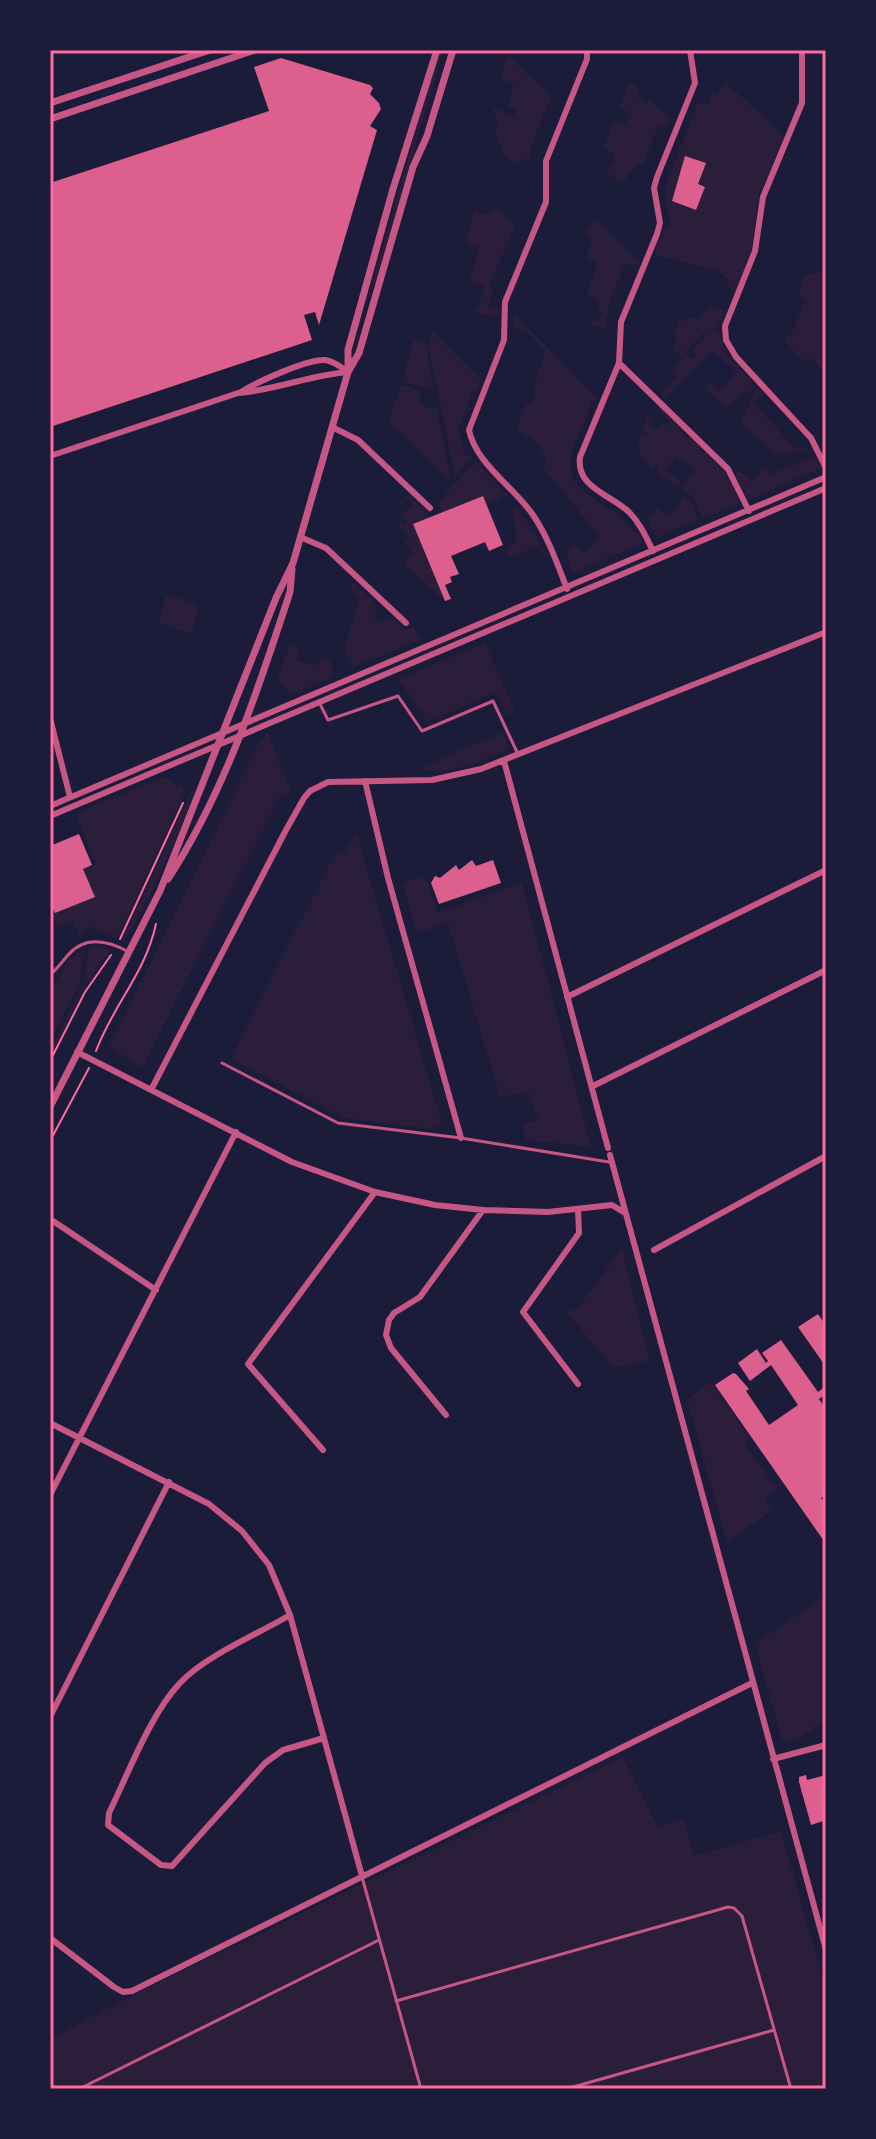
<svg xmlns="http://www.w3.org/2000/svg" width="876" height="2139" viewBox="0 0 876 2139" font-family="Arial,sans-serif">
<style>
.green{fill:#2a1e3b}
.building{fill:#dd5f8e}
.lines{fill:none;stroke-linecap:round;stroke-linejoin:round}
.path{stroke:#ff6b9d;stroke-width:2}
.service{stroke:#c65784;stroke-width:3}
.minor{stroke:#c65784;stroke-width:6}
.tertiary{stroke:#c65784;stroke-width:7}
.neatline{fill:none;stroke:#ff6b9d;stroke-width:3}
</style>
<rect width="100%" height="100%" fill="#1b1b3a"/>
<path class="green" d="M439 50H443L374 287H371Z
M507 54 551 96 532 144 529 162 524 158 515 164 500 151 502 145 497 144 499 138 494 136 498 123 492 108 514 115 516 109 508 106 513 83 501 79Z
M630 82 641 91 637 95 645 104 650 100 672 121 668 126 659 124 642 165 638 163 622 184 605 171 615 161 614 155 604 147 614 121 625 125 630 113 620 107Z
M725 82 782 133 786 141 759 195 751 251 737 291 729 289 728 279 716 271 655 255 657 244 670 221 664 190 698 102 707 105 712 93 716 96Z
M494 205 515 226 489 286 493 290 488 306 498 310 497 316 483 315 472 310 479 304 485 286 469 281 479 248 465 243 474 211 488 215Z
M597 219 639 262 637 265 625 264 610 299 606 328 590 325 592 320H599L602 312 597 307 600 301 586 295 598 263 585 258 593 238 583 233Z
M825 271 826 335 823 353 826 374 811 358 805 363 784 340 792 332 806 300 798 296 806 275Z
M714 301 712 307 724 311 718 327 714 329 720 334 726 354 754 385 751 394 745 390 728 406H724L705 387 710 382 720 391 737 372 712 351 665 399 661 394 676 378 671 370 686 354 692 359 696 355 691 350 706 335 703 333 681 357 673 349 677 336 674 334 678 320 686 321 685 319 692 317 700 318Z
M514 313 597 399 592 402 571 453V477C588 502 617 505 634 532H638L643 543 573 573 566 552 574 544 584 554 600 537 542 466 547 461 539 452 541 449 530 437 527 439 516 427 526 405 532 402 536 393 534 386 545 351 532 336 514 328Z
M432 331 481 380 478 392 473 391 458 430 464 454 472 457 455 477 428 344Z
M414 338 425 343 433 386 429 389 402 382Z
M401 385 420 390V402L426 408H437L450 477 448 480 388 421Z
M756 388 763 395 753 401 755 405 796 449 805 446 807 449 776 456 741 423Z
M661 408 687 438 689 436 699 446 698 450 702 453 705 452 717 463 720 471 723 469 733 484 739 503 703 518 694 498 682 489 695 469 676 456 665 471 681 482 678 487 656 473 658 467 655 466 652 470C639 459 638 449 639 434L644 435 646 433 642 430 648 413 653 416 649 426 657 429 662 423 666 426 670 422 659 410Z
M816 455 822 468 748 500 735 474 739 470 752 482 765 468 772 474Z
M475 461 507 495 487 505 482 496 442 512 437 504Z
M409 495 430 518 413 525 445 601 404 563 413 553 404 544 410 537 398 526 401 522 404 526 407 523 401 516 413 505 407 498 398 506 396 504Z
M684 496 693 506 698 520 657 537 648 520 656 508 670 517Z
M514 506 533 530 546 553 544 554 540 545 509 558 505 550 516 542C518 529 511 517 514 506Z
M355 583 377 605 374 618 379 622 391 618 407 631 413 626 422 639 352 668 344 648 360 597 350 592 352 584Z
M166 595 199 604 192 634 159 623Z
M485 643 515 711 508 715 496 692 428 722 398 679Z
M290 645 300 648 297 661 318 665 321 656 330 661 335 676 291 695 279 682 278 677Z
M503 732 510 749C488 758 441 780 419 768Z
M268 733 291 791 280 796 143 1067 109 1048 258 744Z
M164 777 178 786 181 784 185 793 117 939 88 926 80 938 72 921 56 928 50 902 55 913 95 896 83 869 96 865 76 816 96 804Z
M195 783C194 807 141 919 125 940L123 938Z
M356 832 442 1124 431 1129 343 1118 231 1059 336 851 344 853Z
M424 874 438 913 522 882 591 1147 526 1140 523 1125 538 1120 528 1092 500 1097 448 923 417 933 402 883Z
M99 945 110 951 85 987 50 1057V1050L83 985 89 947Z
M85 949 80 982 50 1042V985L56 982 69 959Z
M622 1248 650 1360 614 1368 567 1313 569 1309 575 1312Z
M711 1382 751 1439 745 1444 777 1489 765 1498 773 1510 727 1542 687 1399Z
M826 1596V1718L800 1739 786 1742 782 1740 755 1643Z
M622 1757 658 1826 684 1818 694 1856 781 1831 826 1991V2089H50V2039L115 2004Z"/>
<path class="building" d="M281 58 370 85 373 88 370 94 379 103 381 109 370 126 377 130 319 325 315 312 304 315 312 340 50 427V183L269 111 254 67Z
M685 156 706 163 698 184 705 187 696 210 672 201Z
M483 496 503 545 489 551 485 542 451 556 459 574 450 577 452 582 445 585 451 599 445 601 413 524Z
M79 834 92 865 83 869 95 897 55 913 50 902V846Z
M472 860 476 866 493 860 501 883 439 904 431 883 435 876 440 878 456 865 459 870Z
M818 1314 826 1326V1367L798 1327Z
M781 1340 818 1392 826 1386V1394L819 1399 826 1409V1494L821 1498 826 1505V1544L715 1385 733 1373 736 1374 749 1389 746 1391 769 1425 798 1405 771 1365 750 1381 738 1363 757 1349 766 1363 768 1361 762 1353Z
M806 1775 807 1780 826 1775V1820L811 1825 799 1782V1777Z"/>
<g class="lines">
<path class="path" d="M120 939 183 803
M96 1051C113 1005 145 974 156 924
M50 1061 85 992 111 955
M50 1141 89 1068"/>
<path class="service" d="M320 704 328 720 398 696 422 731 493 701 517 752
M50 975C57 969 62 962 68 955 85 935 109 941 129 952
M222 1063 338 1123 461 1138 609 1162
M362 1877 421 2089
M396 2001 728 1907 734 1908 742 1916 791 2089
M79 2089 379 1940
M566 2089 774 2030"/>
<path class="minor" d="M802 50V103L763 197 755 251 725 326 726 340 736 357 811 438 826 468
M619 363 728 469 749 511
M241 392C257 382 307 359 325 360 334 361 341 367 348 372
M332 427 358 440 430 508
M50 456 238 393C276 390 310 375 348 372
M300 537 326 548 406 623
M653 551C646 537 640 523 629 512 610 494 576 488 580 457L619 363 621 322 657 234 660 223 654 188 657 177 695 83 690 50
M567 589C557 563 548 537 533 515 514 487 476 464 469 430L504 340 505 302 546 202V161L587 59V50
M50 718 70 797
M504 761 608 1148
M365 781 388 878 461 1138
M50 806 826 477
M50 816 826 488
M567 997 826 870
M77 1052 292 1162 375 1192 435 1205 483 1210 548 1212 612 1205 625 1213
M593 1086 826 970
M151 1090 286 830 304 798 310 791 328 782 432 780 481 769 826 632
M610 1155 826 1950
M53 1221 156 1290
M654 1250 826 1156
M578 1384 523 1312 579 1233 578 1209
M446 1415 391 1348 386 1335 389 1320 394 1313 420 1297 483 1210
M50 1423 209 1504 242 1531 269 1565 290 1615 362 1876
M323 1450 248 1364 375 1192
M50 1495 236 1132
M290 1615C258 1634 205 1656 180 1683 151 1713 128 1774 109 1813L108 1825 161 1865 172 1866 265 1763 283 1750 324 1738
M50 1717 169 1482
M773 1759 826 1745
M50 1938 114 1987 123 1992 132 1991 752 1683"/>
<path class="tertiary" d="M50 103 210 50
M50 119 255 50
M348 370V350L393 189 437 50
M168 879C225 792 258 690 290 592L292 569
M50 1107 160 891 276 598 293 563 348 372 359 353 413 167 427 136 453 50"/>
</g>
<rect width="876" height="2139" fill="none" stroke="#1b1b3a" stroke-width="104"/>
<rect x="52" y="52" width="772" height="2035" class="neatline"/>
</svg>
